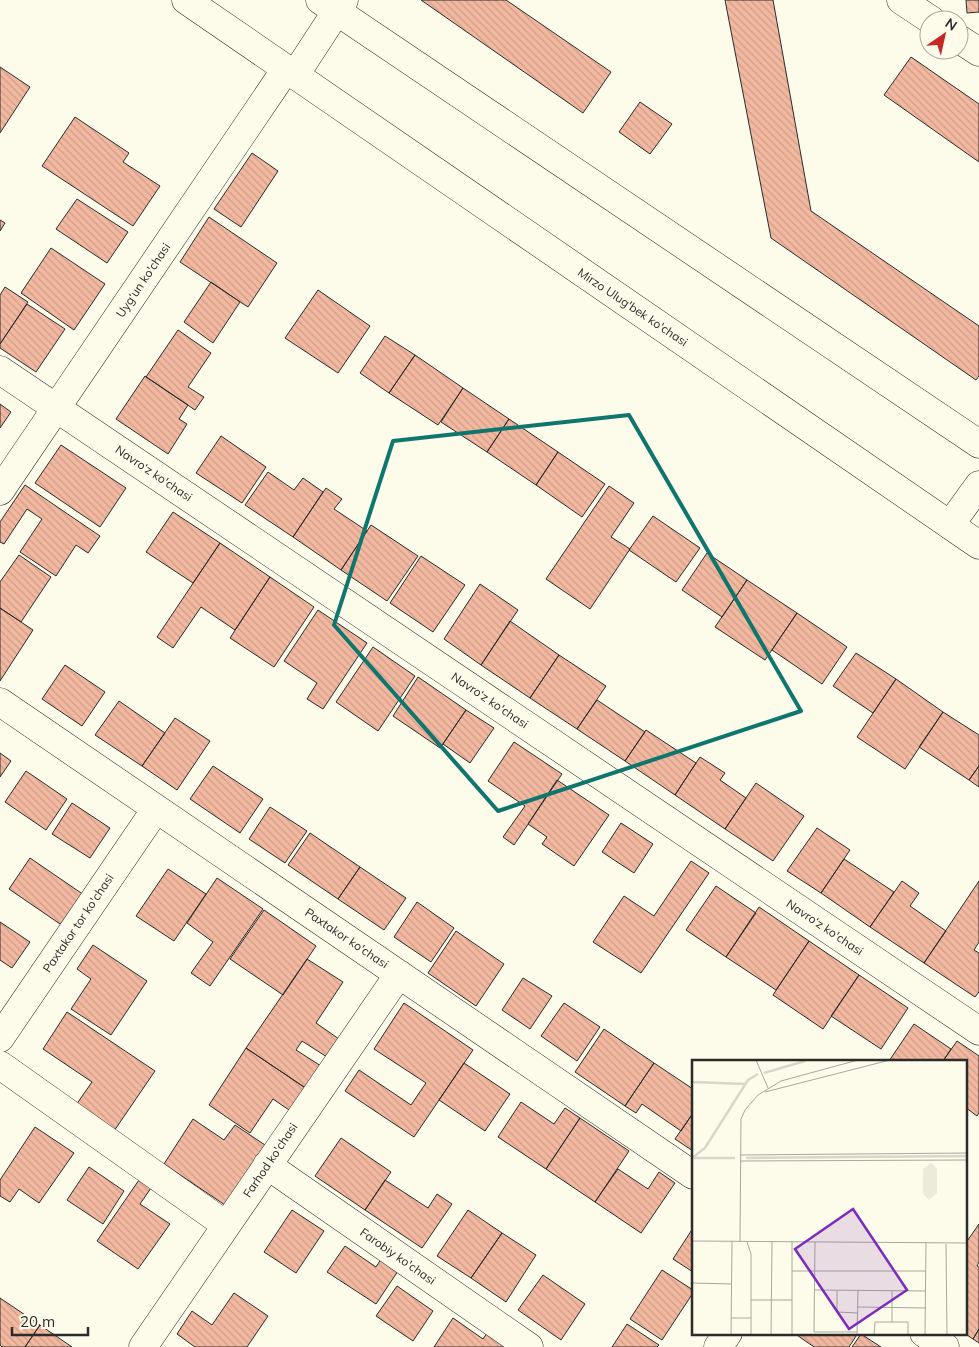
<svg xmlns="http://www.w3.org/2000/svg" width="979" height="1347" viewBox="0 0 979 1347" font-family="Mulish,sans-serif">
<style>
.building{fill:url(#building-back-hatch);stroke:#2b2b2b}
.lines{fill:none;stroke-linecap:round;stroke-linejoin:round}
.minor-casing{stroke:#2b2b2b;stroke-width:29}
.major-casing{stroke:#2b2b2b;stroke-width:29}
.minor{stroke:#fdfbea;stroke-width:28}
.major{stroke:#fdfbea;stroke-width:28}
.marked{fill:none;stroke:#0f766e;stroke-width:4;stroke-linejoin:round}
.labels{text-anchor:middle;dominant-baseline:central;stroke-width:4;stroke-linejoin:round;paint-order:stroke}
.street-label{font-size:12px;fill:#2b2b2b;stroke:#fdfbea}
.inset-river{fill:none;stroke:#d8d7c9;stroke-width:2.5}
.inset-road{fill:none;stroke:#a9a89e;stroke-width:1}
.view{fill:#7b2cbf;fill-opacity:0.15;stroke:#7b2cbf;stroke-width:2.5}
.inset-edge{fill:none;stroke:#2b2b2b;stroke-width:2.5}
</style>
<defs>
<pattern id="building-back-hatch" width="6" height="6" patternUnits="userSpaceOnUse" patternTransform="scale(1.25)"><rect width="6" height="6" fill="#f2b8a0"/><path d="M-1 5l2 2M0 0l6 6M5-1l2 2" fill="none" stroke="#d09e8a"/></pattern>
</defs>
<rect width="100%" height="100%" fill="#fdfbea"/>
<path class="building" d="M421 0H506L611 72 583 113Z
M725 0H773L811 211 979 326V376L976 380 771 238Z
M966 0H979V12L967 13Z
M911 57 979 104V162L884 95Z
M0 67 30 87 0 133Z
M640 102 672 124 650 154 619 132Z
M75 117 129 153 123 162 160 186 133 226 42 166Z
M252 153 278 171 241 227 214 209Z
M77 199 128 232 107 263 56 229Z
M209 217 277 263 248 307 180 262Z
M0 220 5 223 0 231Z
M51 248 105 284 74 330 21 293Z
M211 282 240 302 213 343 184 322Z
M5 287 28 302 0 344V295Z
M318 290 370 326 338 373 285 338Z
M27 304 65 329 36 372 0 348V344Z
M178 330 211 353 188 387 204 397 195 410 146 377Z
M385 336 415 355 389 393 360 373Z
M415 355 463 388 438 425 389 393Z
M145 376 188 405 179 419 187 424 168 454 116 419Z
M463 388 509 419 487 452 441 422Z
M0 404 11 412 0 428Z
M509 419 558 452 536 485 487 452Z
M221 436 266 467 242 503 196 473Z
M61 445 126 488 100 527 35 483Z
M558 452 605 484 582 517 536 485Z
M268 472 294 490 303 478 323 492 293 537 245 505Z
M25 485 100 536 88 553 76 545 56 576 20 552 42 519 27 509 4 544 0 542V522Z
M609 486 634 503 611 537 630 549 590 609 546 579Z
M326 488 342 499 334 509 367 531 341 570 293 537Z
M173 512 220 543 193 583 146 552Z
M653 516 700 548 676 582 629 550Z
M371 525 418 556 387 601 341 570Z
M220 543 270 577 235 630 201 607 173 648 157 637Z
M707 553 747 580 722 617 682 590Z
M19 555 51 577 21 622 0 608V582Z
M421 556 465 585 433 632 390 603Z
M270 577 314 607 274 667 230 638Z
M747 580 797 613 765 660 715 627Z
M480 584 518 610 481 665 444 639Z
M0 608 33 630 0 681Z
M318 610 367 643 323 709 307 699 317 683 284 661Z
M797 613 847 647 822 684 772 650Z
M510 621 559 655 530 698 481 665Z
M373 647 415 676 378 731 336 702Z
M856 653 896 679 873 713 833 686Z
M559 655 606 686 577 729 530 698Z
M65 665 105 692 82 726 42 699Z
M418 677 466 710 440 748 393 716Z
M896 679 943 712 905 769 857 737Z
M597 700 645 732 625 761 577 729Z
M119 701 165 733 142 766 95 735Z
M466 710 494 728 470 763 443 744Z
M943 712 979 735V766L969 780 919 747Z
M175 718 210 741 177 790 142 766Z
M646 730 696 763 675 795 625 761Z
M514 742 562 774 514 845 503 837 525 806 488 781Z
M0 753 11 761 0 777Z
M700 757 725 773 720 780 746 798 725 829 675 795Z
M213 766 263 799 240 833 190 799Z
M979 766V787L969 780Z
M26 771 67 799 46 830 5 802Z
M557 780 609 815 574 866 542 844 547 837 528 824Z
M756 783 804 816 773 861 725 829Z
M72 803 110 828 90 858 52 834Z
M270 807 307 831 285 863 249 839Z
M621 823 653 844 634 873 602 852Z
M817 828 850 850 821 893 787 871Z
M310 833 360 867 338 899 288 865Z
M30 858 84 895 63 926 9 889Z
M844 859 894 892 870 927 821 893Z
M691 861 709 873 641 973 593 942 624 896 654 916Z
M360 867 406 898 384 930 338 899Z
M168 869 206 894 174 941 136 916Z
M217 878 263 909 210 986 191 973 213 942 187 923Z
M902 881 919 893 910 906 946 931 924 963 870 927Z
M979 881V942L974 950 979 953V992L975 997 924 963Z
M716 886 756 913 726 957 686 930Z
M417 902 454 928 431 962 394 937Z
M759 907 809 941 776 990 726 957Z
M264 910 316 946 283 995 230 959Z
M0 922 30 942 12 968 0 960Z
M456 931 504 964 476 1006 428 973Z
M809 941 859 975 823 1029 773 995Z
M93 945 147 981 111 1035 71 1009 91 979 77 969Z
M307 959 343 982 316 1023 339 1039 327 1057 302 1041 296 1050 321 1066 307 1089 246 1048Z
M859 975 908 1008 881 1049 831 1016Z
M523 978 552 996 530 1029 502 1010Z
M404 1003 473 1050 414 1137 345 1091 359 1070 411 1105 426 1083 374 1049Z
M564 1003 600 1027 577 1061 541 1036Z
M67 1012 155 1071 114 1131 76 1105 92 1082 43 1049Z
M914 1024 951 1049 943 1061H889Z
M604 1029 654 1063 625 1106 575 1072Z
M957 1041 979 1056V1113L977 1116 965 1107V1061H943Z
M246 1048 307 1089 292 1112 273 1099 250 1133 209 1105Z
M464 1063 510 1094 485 1131 439 1100Z
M654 1063 693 1089V1113L681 1131 642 1104 636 1113 625 1106Z
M521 1102 554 1124 565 1108 580 1118 546 1169 498 1137Z
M693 1113V1151L675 1139Z
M580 1118 629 1151 595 1202 546 1169Z
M193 1119 224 1140 235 1125 268 1147 228 1207 164 1164Z
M35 1127 74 1153 39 1203 19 1189 10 1202 0 1196V1180Z
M341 1138 391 1172 365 1210 315 1176Z
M89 1167 124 1191 103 1224 67 1200Z
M618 1169 648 1189 659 1172 675 1183 641 1233 595 1202Z
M139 1180 151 1188 140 1204 170 1224 138 1269 97 1241Z
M385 1180 428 1208 437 1194 452 1204 422 1248 365 1210Z
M292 1210 324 1231 296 1273 264 1252Z
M468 1210 502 1233 471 1278 437 1256Z
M979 1224V1262L977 1266 979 1267V1329L973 1339 964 1333 965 1244Z
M693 1228V1272L673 1259Z
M502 1233 536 1255 506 1302 471 1278Z
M345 1246 376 1267 383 1256 400 1268 376 1304 327 1272Z
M662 1270 693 1290V1293L662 1340 630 1319Z
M543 1275 585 1304 561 1340 518 1310Z
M397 1286 433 1311 413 1341 376 1316Z
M234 1293 268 1316 247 1347H195L177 1334 192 1311 212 1325Z
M0 1298 40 1325 25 1347H2L0 1345Z
M453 1318 483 1339 490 1329 508 1342 505 1347H434Z
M627 1324 659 1345 657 1347H612Z
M40 1325 72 1347H25Z
M979 1329V1343L973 1339Z
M794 1333H858L849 1347H814Z
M861 1334 881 1347H852Z"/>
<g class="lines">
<g class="minor-casing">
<path id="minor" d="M320 0 979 444
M901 0 931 20
M959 39 979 52
M295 75 344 0
M0 370 979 1031
M0 491 286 69
M950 525 979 485
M0 702 693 1175
M0 1038 156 809
M0 1065 226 1225
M267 1165 529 1347
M924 1333 945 1347
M143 1347 399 974
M718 1347 728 1333"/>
</g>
<g class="major-casing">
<path id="major" d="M186 0 979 545"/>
</g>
<use href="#minor" class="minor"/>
<use href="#major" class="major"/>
</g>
<path class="marked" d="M629 415 801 711 498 811 334 625 393 441Z"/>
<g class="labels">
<g class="street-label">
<text transform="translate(143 280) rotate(-56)">Uyg‘un ko'chasi</text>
<text transform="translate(633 307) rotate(34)">Mirzo Ulug'bek ko'chasi</text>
<text transform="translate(154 473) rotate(34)">Navro‘z ko'chasi</text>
<text transform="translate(490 700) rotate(34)">Navro‘z ko'chasi</text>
<text transform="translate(78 923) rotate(-56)">Paxtakor tor ko'chasi</text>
<text transform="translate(825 927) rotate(34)">Navro‘z ko'chasi</text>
<text transform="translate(347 938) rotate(34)">Paxtakor ko'chasi</text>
<text transform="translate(270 1160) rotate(-56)">Farhod ko'chasi</text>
<text transform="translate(398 1256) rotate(35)">Farobiy ko'chasi</text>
</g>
</g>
<g transform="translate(692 1060)">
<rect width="275" height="275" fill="#fdfbea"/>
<path d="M239 103 245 109V133L237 140 231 134V109Z" fill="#ecebdb"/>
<path class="inset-river" d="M72 13 113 1M0 22 53 24M0 98 13 88 56 20 66 14M0 98H43M54 98 275 96"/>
<path class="inset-road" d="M64 0 76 28M73 32 198 0M49 95 275 93M49 101 275 100M0 181 275 183M48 181 49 59 53 50 66 35 89 21 166 0M55 182 59 194V275M123 182 122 272H165M254 184 255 275M100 211H234M0 223 40 224M123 230 234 231M145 231V252L166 253M59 240H100M166 247 234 248M39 258H59M200 262V231M39 275 40 181M79 275 80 181M100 275V181M165 275 166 231M182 275 183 262H216V275M233 275 234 182"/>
<path class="view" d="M161 149 215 230 157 269 103 189Z"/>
<rect width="275" height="275" class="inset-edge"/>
</g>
<g transform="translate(944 35) rotate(34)"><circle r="24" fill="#fdfbea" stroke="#a9a89e"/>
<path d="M0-4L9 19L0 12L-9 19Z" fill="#c62828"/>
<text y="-8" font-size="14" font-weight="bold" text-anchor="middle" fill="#2b2b2b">N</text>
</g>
<path d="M12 1327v8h76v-8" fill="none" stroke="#2b2b2b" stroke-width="2.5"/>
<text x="20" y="1327" font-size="15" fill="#2b2b2b" stroke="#fdfbea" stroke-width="4" paint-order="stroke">20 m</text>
</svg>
